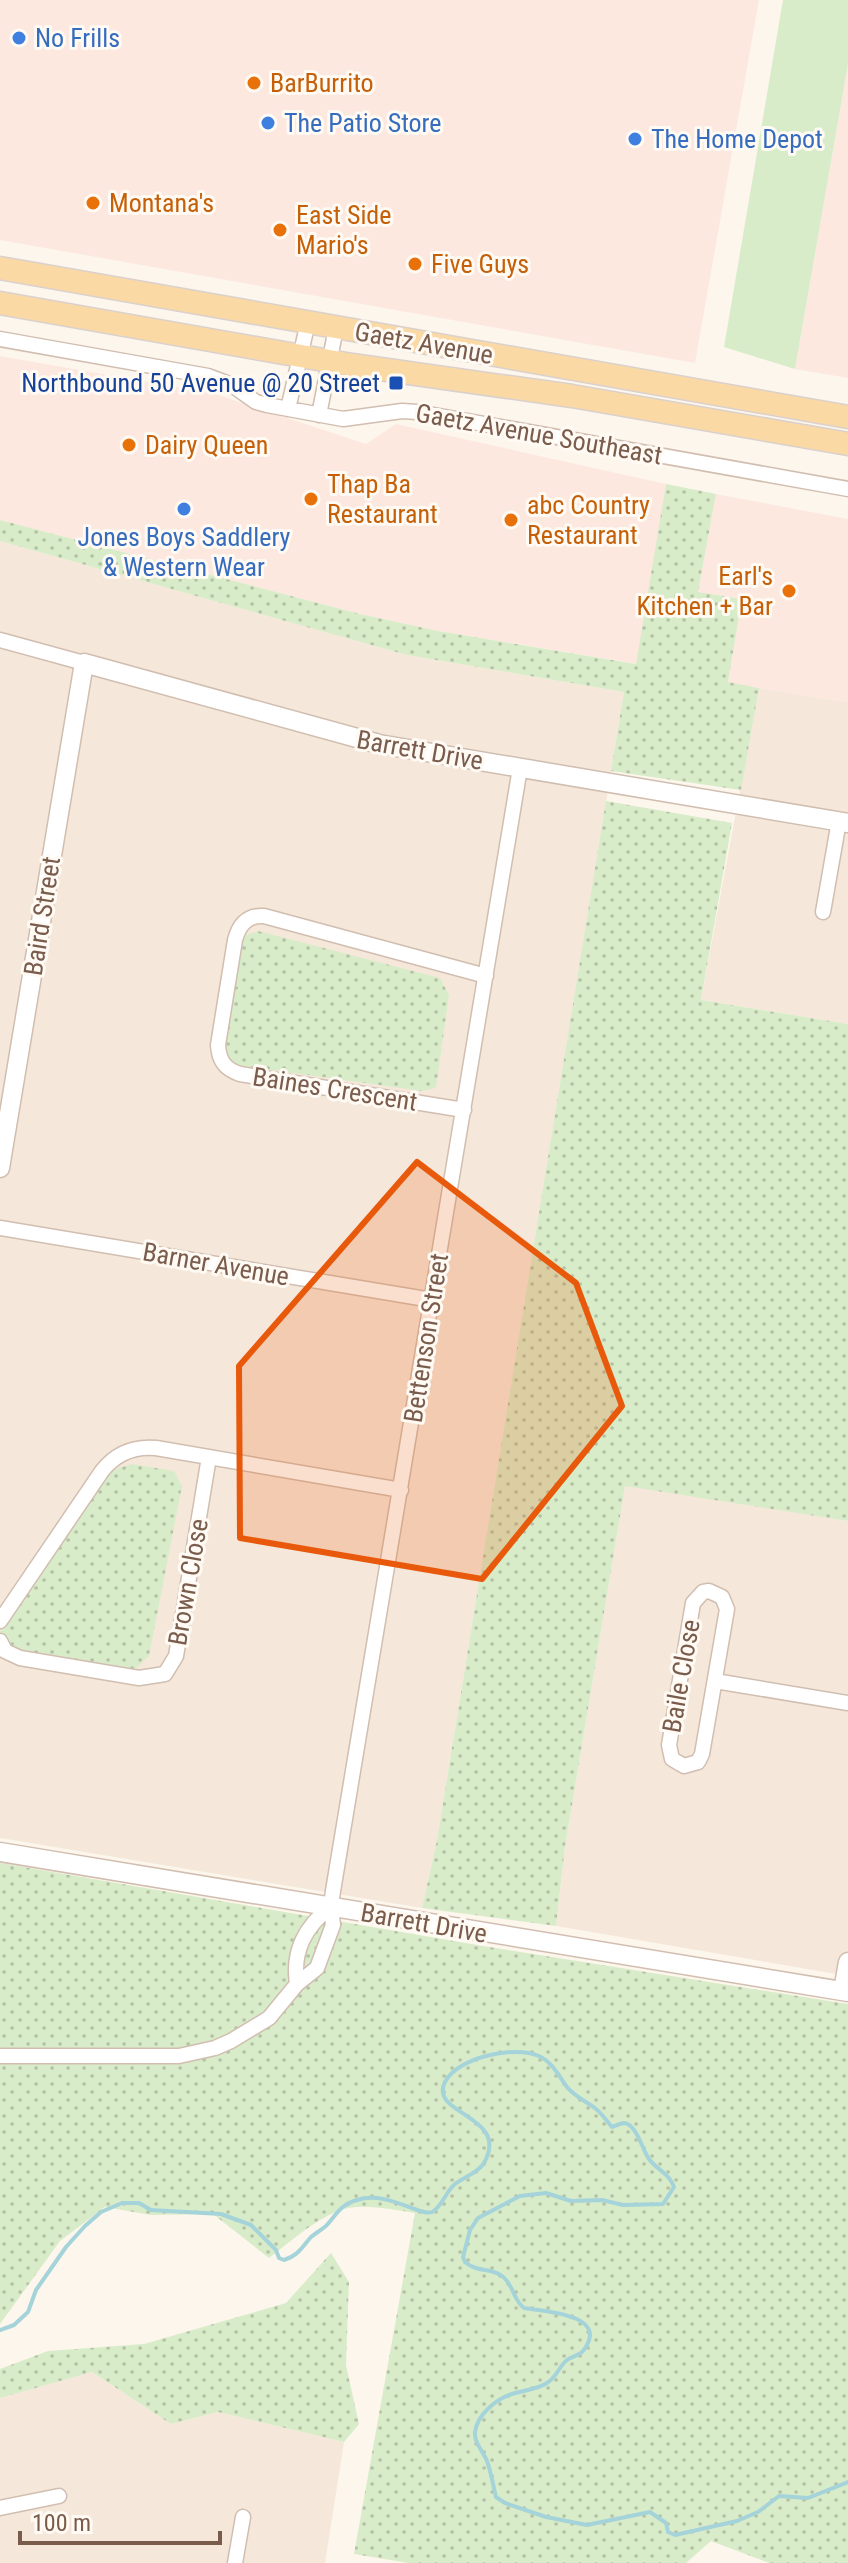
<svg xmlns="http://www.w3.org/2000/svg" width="848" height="2563" viewBox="0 0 848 2563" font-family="'Roboto Condensed',sans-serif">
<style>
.residential{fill:#f5e8da}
.commercial{fill:#fde8e0}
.grass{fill:#d8ecc9}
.park{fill:url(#park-dots)}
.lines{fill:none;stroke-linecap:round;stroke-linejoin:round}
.stream{stroke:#a5d3da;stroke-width:4}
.minor-casing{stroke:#d1beb0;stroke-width:17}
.tertiary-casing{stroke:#d1beb0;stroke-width:21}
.primary-casing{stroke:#dad1cd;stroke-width:25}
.minor{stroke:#fff;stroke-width:14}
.tertiary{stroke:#fff;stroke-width:18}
.primary{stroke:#fbd9a5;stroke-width:22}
.marked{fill:#e8590c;fill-opacity:0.2;stroke:#e8590c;stroke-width:6;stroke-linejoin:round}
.shop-dot{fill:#3f7fe0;stroke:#fffaf3;stroke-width:3}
.food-dot{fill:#e8710a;stroke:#fffaf3;stroke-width:3}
.transit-dot{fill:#1a4fb4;stroke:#fffaf3;stroke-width:3}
.labels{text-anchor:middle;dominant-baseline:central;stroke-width:6;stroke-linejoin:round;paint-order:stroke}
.shop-label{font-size:26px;fill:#366cbe;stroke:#fffaf3;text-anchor:start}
.food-label{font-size:26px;fill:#c56008;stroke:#fffaf3;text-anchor:start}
.street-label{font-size:26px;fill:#7a5c4d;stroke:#fffaf3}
.transit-label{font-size:26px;fill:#164399;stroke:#fffaf3;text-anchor:end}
</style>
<defs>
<pattern id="park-dots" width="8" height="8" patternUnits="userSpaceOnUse" patternTransform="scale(2)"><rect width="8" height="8" fill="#d8ecc9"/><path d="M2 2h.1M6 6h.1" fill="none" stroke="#b4c2a5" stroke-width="1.8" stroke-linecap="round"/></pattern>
</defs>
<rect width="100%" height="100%" fill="#fdf6ec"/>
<path class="residential" d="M0 541 407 655 624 692 437 1840 422 1908 0 1838Z
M759 688 848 702V1024L701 1000Z
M625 1485 848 1521V1976L556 1926 565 1847Z
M92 2372 171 2424 218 2412 344 2442 325 2563H0V2398Z"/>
<path class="commercial" d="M0 0H759L695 363 0 240Z
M848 64V378L795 369Z
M0 356 215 394 366 444 396 424 666 484 637 664 438 631 360 614 0 520Z
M716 494 848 519V702L728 683 742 599 698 592Z"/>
<path class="grass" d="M783 0H848V64L795 369 724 347Z"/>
<path class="park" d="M666 484 716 494 698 592 742 599 728 682 759 688 741 790 611 771 624 692 407 655 0 541V520L360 614 438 631 636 664Z
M606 801 732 823 701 1000 848 1024V1521L625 1486 565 1847 556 1926 422 1908 437 1840Z
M258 931 440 978 449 995 436 1088 422 1091 237 1065 222 1050 237 938Z
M132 1464 174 1471 182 1486 149 1656 135 1669 18 1650 1 1636 0 1623 102 1473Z
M0 1863 489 1947 848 2004V2563H769L711 2541 686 2563H409L354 2554 415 2213C393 2210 359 2202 338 2211 313 2221 290 2242 269 2258L213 2214 151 2215 105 2207 60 2241 0 2324Z
M331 2253 349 2282 346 2365 359 2424 344 2442 218 2412 171 2424 92 2372 0 2398V2369L48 2351 144 2344 286 2303Z"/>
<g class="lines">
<path class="stream" d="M0 2330 14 2325 28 2312 36 2290 66 2247 85 2226 101 2212 122 2203H139L151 2210 221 2214 251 2225 276 2250 279 2258 284 2260C298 2256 302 2247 311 2237 316 2233 321 2230 326 2226 337 2214 340 2205 357 2200 386 2190 421 2217 432 2212 442 2207 446 2191 455 2184 464 2177 478 2173 484 2163 511 2115 428 2115 445 2082 458 2057 515 2045 539 2056 552 2062 559 2076 567 2087 575 2097 586 2101 596 2109 602 2114 607 2121 612 2127 616 2126 620 2123 624 2123 637 2124 643 2152 649 2159 657 2170 669 2173 674 2187L663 2204 623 2205 602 2200 571 2201 546 2193 520 2196 478 2218 470 2230 463 2257 465 2262C478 2273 490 2267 502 2276 514 2285 513 2300 524 2308 542 2311 612 2314 583 2351 579 2356 572 2356 567 2360 559 2366 557 2377 547 2383 536 2390 524 2390 512 2394 496 2399 477 2415 475 2432 474 2443 483 2451 487 2461 491 2472 493 2485 496 2497L505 2503 546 2517 587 2525 650 2512 666 2523 668 2532 675 2535 737 2521 758 2512 779 2496 808 2498 848 2482"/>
<g class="minor-casing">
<path id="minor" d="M0 339 208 376 232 385 256 402 267 405 343 419 402 411 417 412 848 489
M288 409 308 322
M319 415 336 328
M0 640 84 663
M823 912 839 821
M464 1110 240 1074C225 1069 219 1061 218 1045L235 940C239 925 247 915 264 916L486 976
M0 1228 432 1300
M709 1591 722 1597 727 1609 702 1754 698 1762 684 1766 672 1759 669 1745 693 1603 703 1592Z
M0 1621 102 1471C116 1453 134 1446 156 1448L401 1490
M0 1641 5 1651 20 1658 139 1678 165 1674 176 1656 209 1457
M715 1681 848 1703
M297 1984C292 1951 305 1927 331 1906
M0 2056H179L215 2048 231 2041 269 2018 297 1984 317 1968 333 1925 331 1906 333 1891 520 768
M0 2508 59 2496
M235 2563 243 2517"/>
</g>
<g class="tertiary-casing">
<path id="tertiary" d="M0 1168 84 663 379 744 848 823
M0 1852 848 1992
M843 1991 848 1962"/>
</g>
<g class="primary-casing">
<path id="primary" d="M0 268 848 417
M0 303 352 365 572 396 848 444"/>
</g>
<use href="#minor" class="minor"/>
<use href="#tertiary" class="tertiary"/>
<use href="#primary" class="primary"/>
</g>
<path class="marked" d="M417 1162 576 1283 622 1406 482 1579 240 1538 239 1366Z"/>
<g class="shop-dot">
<circle cx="19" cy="38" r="8"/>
<circle cx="268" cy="123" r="8"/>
<circle cx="635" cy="139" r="8"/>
<circle cx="184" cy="509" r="8"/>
</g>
<g class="food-dot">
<circle cx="254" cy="83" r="8"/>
<circle cx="93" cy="203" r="8"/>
<circle cx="280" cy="230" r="8"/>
<circle cx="415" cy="264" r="8"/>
<circle cx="129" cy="445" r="8"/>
<circle cx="311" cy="499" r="8"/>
<circle cx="511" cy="520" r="8"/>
<circle cx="789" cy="591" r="8"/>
</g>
<rect class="transit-dot" x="388" y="375" width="16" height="16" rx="4"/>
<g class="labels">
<g class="shop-label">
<text x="35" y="38">No Frills</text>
<text x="284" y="123">The Patio Store</text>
<text x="651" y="139">The Home Depot</text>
<text x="184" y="537" text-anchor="middle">Jones Boys Saddlery<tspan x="184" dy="30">&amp; Western Wear</tspan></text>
</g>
<g class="food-label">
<text x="270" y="83">BarBurrito</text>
<text x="109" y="203">Montana's</text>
<text x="296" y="215">East Side<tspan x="296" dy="30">Mario's</tspan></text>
<text x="431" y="264">Five Guys</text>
<text x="145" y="445">Dairy Queen</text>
<text x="327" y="484">Thap Ba<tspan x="327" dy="30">Restaurant</tspan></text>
<text x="527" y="505">abc Country<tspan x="527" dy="30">Restaurant</tspan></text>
<text x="773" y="576" text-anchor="end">Earl's<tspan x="773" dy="30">Kitchen + Bar</tspan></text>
</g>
<g class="street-label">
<text transform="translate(424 343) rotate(10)">Gaetz Avenue</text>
<text transform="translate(539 434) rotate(10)">Gaetz Avenue Southeast</text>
<text transform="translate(420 750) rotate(10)">Barrett Drive</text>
<text transform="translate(42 916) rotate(-81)">Baird Street</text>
<text transform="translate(335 1089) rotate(9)">Baines Crescent</text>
<text transform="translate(216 1264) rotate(10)">Barner Avenue</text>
<text transform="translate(426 1338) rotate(-81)">Bettenson Street</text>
<text transform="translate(188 1582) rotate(-80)">Brown Close</text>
<text transform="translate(681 1676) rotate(-80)">Baile Close</text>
<text transform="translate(424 1923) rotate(10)">Barrett Drive</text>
</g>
<g class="transit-label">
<text x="380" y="383">Northbound 50 Avenue @ 20 Street</text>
</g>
</g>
<path d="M20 2531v12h200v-12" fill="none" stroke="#7a5c4d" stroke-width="4"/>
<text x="32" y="2531" font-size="24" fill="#7a5c4d" stroke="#fffaf3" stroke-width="6" paint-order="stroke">100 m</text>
</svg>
